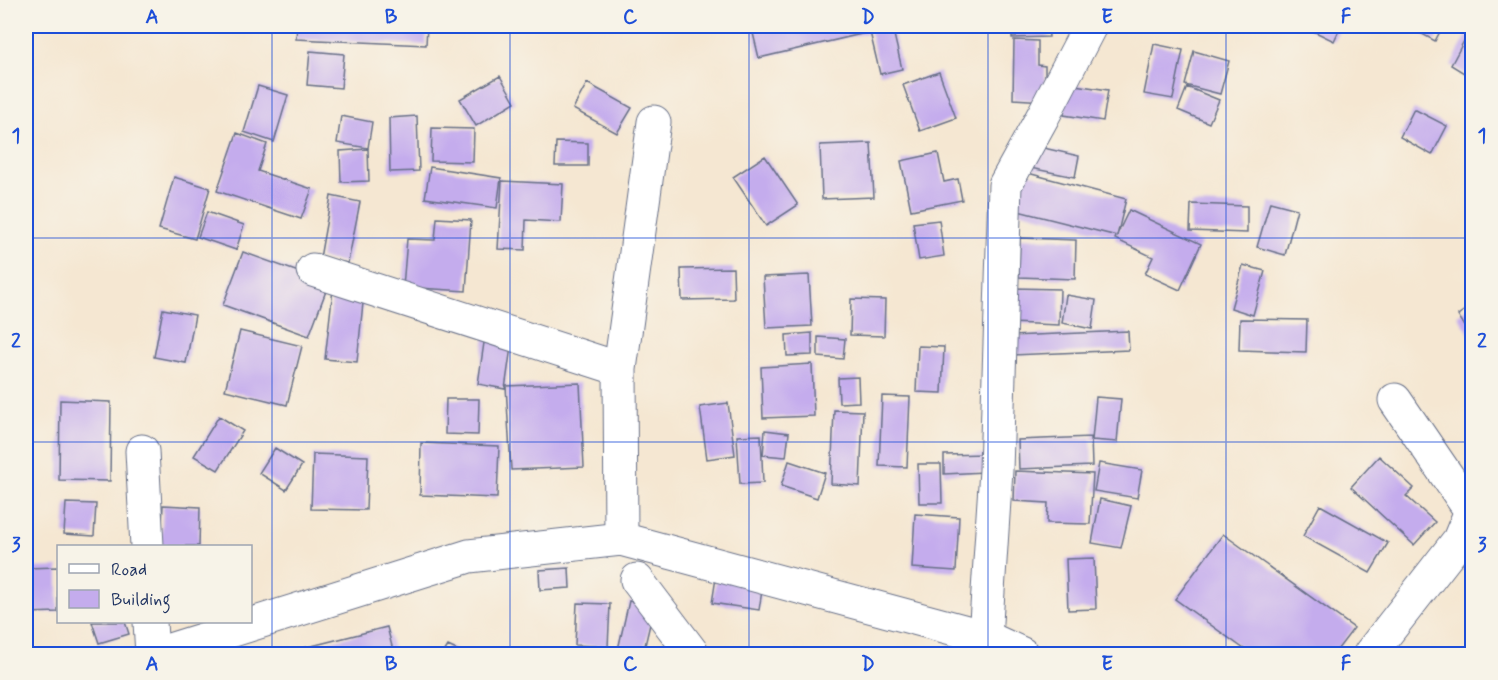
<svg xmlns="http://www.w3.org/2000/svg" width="1498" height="680" viewBox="0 0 1498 680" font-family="Mynerve,sans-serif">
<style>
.building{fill:#c4aced}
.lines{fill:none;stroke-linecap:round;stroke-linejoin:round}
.minor-casing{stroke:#676f87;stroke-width:35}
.tertiary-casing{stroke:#676f87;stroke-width:35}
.minor{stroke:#fff;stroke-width:33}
.tertiary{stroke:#fff;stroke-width:33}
.grid{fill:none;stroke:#1d4ed8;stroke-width:1.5;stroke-opacity:0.55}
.neatline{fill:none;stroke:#1d4ed8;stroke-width:2}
.grid-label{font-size:20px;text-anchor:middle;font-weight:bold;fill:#1d4ed8}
</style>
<rect width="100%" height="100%" fill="#f7f3e8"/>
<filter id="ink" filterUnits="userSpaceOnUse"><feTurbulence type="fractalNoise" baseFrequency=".0167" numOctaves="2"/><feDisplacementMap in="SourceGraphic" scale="12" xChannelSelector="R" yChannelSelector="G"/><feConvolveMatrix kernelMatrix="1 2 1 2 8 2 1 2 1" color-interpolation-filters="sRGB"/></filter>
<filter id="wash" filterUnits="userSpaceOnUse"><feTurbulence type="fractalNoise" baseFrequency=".008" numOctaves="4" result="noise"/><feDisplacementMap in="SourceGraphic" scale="24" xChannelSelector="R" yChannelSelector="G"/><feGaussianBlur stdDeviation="1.35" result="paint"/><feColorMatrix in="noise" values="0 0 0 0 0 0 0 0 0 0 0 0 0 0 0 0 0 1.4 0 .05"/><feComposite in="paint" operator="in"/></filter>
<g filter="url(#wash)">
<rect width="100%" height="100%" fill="#f5e7d2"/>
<g id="blocks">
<path class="building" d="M297 26H427L426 45 296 39Z
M769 26H892L902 69 880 74 870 32 759 58 752 29Z
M1011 26H1048L1049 37 1012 38Z
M1303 26H1341L1334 41Z
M1412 26H1443L1435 41 1411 28Z
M1472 26V78L1451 65Z
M1014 40 1038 41V65L1045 66V101L1013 99Z
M1154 44 1183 50 1173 99 1144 94Z
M310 51 344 54 341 88 307 85Z
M1194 51 1229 61 1220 94 1185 85Z
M939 72 956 118 920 131 903 85Z
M500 76 515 102 476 126 460 99Z
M587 83 632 108 617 133 573 109Z
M1068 84 1108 90 1103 121 1064 115Z
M258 86 288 95 274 142 244 132Z
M1187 87 1219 100 1209 123 1178 110Z
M1414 109 1447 126 1432 155 1400 137Z
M341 116 372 122 368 148 337 143Z
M417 116 419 171 390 172 389 118Z
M432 128 474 129 473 162 431 161Z
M237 133 267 144 258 171 312 189 301 219 217 191Z
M556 142 588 143V166H555Z
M871 143 874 197 822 199 820 145Z
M1035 146 1079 156 1075 177 1030 168Z
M368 149 369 181 341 182 340 151Z
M938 153 944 182 958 179 962 200 911 210 901 161Z
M765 156 798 205 766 226 733 177Z
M430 167 501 178 497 208 425 198Z
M1024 172 1126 199 1117 236 1014 210Z
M174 177 210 188 195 239 159 229Z
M502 181 563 184 561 222 526 220 525 250 498 249Z
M331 196 360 202 348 263 320 258Z
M1270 202 1297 209 1285 255 1257 247Z
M1191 204 1247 206V233L1190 231Z
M1129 210 1201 244 1180 290 1145 274 1153 257 1115 239Z
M207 212 244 225 236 250 198 237Z
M437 218 471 220 466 291 403 287 407 239 435 240Z
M939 220 944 256 919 260 913 223Z
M1020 238 1076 240 1075 279 1019 277Z
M243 252 329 283 309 336 223 305Z
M1243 265 1265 271 1253 315 1231 308Z
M733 268 734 299 682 300 681 269Z
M809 275 812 326 766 328 763 277Z
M1012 288 1060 289 1059 325 1010 323Z
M333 289 364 293 357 362 325 359Z
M1066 295 1096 300 1092 329 1062 323Z
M851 299 885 300 884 336 850 335Z
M1472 305V338L1458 315Z
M163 309 195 315 186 363 154 357Z
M1240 319 1307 320 1306 352 1239 350Z
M240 331 302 346 287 405 225 390Z
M1128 331 1129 350 1012 355 1011 336Z
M812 333V355L787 356 786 335Z
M485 336 512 340 505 389 478 384Z
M818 337 845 339 843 359 818 357Z
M918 346 944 347 942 393 916 392Z
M812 364 814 416 763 418 761 367Z
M858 377 859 402 839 403 838 378Z
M580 383 584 467 511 470 506 386Z
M882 396 910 397 907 467 879 466Z
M1096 397 1121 399 1117 442 1092 440Z
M446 399H479L478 435 445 434Z
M60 400 111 402 110 481 59 480Z
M728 403 735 455 707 459 700 407Z
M834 410 863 411 860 486 831 484Z
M219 416 243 431 218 470 194 456Z
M765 430 789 433 786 457 763 455Z
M761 435 763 483 740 484 737 436Z
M1091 437 1092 466 1019 469 1018 440Z
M421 443 499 446 497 498 420 495Z
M275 448 302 465 286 490 259 473Z
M313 454 368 456 366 510 311 509Z
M985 454V472L944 474V455Z
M1379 456 1414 488 1406 496 1435 522 1414 545 1351 487Z
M789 461 825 473 817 498 781 486Z
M1099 463 1142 470 1137 498 1094 491Z
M918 464H941L942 503H919Z
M1015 471 1093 474 1090 524 1047 523 1048 503 1014 501Z
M1100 499 1131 506 1121 548 1092 543Z
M66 503 96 504 94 536 64 534Z
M163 505 200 507 199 546H161Z
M1320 505 1388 543 1370 573 1303 536Z
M915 514 959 517 956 571 912 568Z
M1223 534 1354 628 1334 654H1251L1175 599Z
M1094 558 1096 609 1068 610 1066 559Z
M58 567V612L26 613V568Z
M569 568 570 588 540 590 539 570Z
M716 578 763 584 759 610 712 603Z
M629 601 654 607 643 654H617Z
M577 603 610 604 608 647 575 645Z
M92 622H125L129 634 99 643Z
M387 627 394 654H280Z
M448 646 465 654H443Z"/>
</g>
</g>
<g filter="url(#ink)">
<use href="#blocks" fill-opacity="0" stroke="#676f87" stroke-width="1.5"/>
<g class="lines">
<g class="minor-casing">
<path id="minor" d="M313 270 620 369
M142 451 147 546
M621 539 620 369 654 122
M637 580 693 654
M150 622 152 654
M985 637 996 470 1005 185 1043 116 1090 26
M1370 654 1459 540 1471 511 1395 400"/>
</g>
<g class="tertiary-casing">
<path id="tertiary" d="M157 654 469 556 621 539 985 637 1022 654"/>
</g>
<use href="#minor" class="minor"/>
<use href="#tertiary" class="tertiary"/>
</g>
</g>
<path class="grid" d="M272 26V654M510 26V654M749 26V654M988 26V654M1226 26V654M26 238H1472M26 442H1472"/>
<rect width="1498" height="680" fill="none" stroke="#f7f3e8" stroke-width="66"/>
<rect x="57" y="545" width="195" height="78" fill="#f7f3e8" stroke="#9fa5b1" stroke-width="1.5"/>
<rect x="69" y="564" width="30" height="9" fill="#ffffff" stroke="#9fa5b1" stroke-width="1.5"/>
<text x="111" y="575" font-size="18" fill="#1b2f5e">Road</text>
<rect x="69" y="590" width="30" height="18" fill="#c4aced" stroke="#9fa5b1" stroke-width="1.5"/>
<text x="111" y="605" font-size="18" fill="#1b2f5e">Building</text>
<rect x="33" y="33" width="1432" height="614" class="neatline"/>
<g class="grid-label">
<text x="152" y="23">A</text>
<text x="391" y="23">B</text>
<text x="630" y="23">C</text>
<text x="868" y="23">D</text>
<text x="1107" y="23">E</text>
<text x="1346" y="23">F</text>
<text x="16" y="142">1</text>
<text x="1482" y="142">1</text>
<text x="16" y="347">2</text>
<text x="1482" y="347">2</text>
<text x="16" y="551">3</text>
<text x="1482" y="551">3</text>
<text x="152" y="670">A</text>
<text x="391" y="670">B</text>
<text x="630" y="670">C</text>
<text x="868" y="670">D</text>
<text x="1107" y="670">E</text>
<text x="1346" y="670">F</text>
</g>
</svg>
